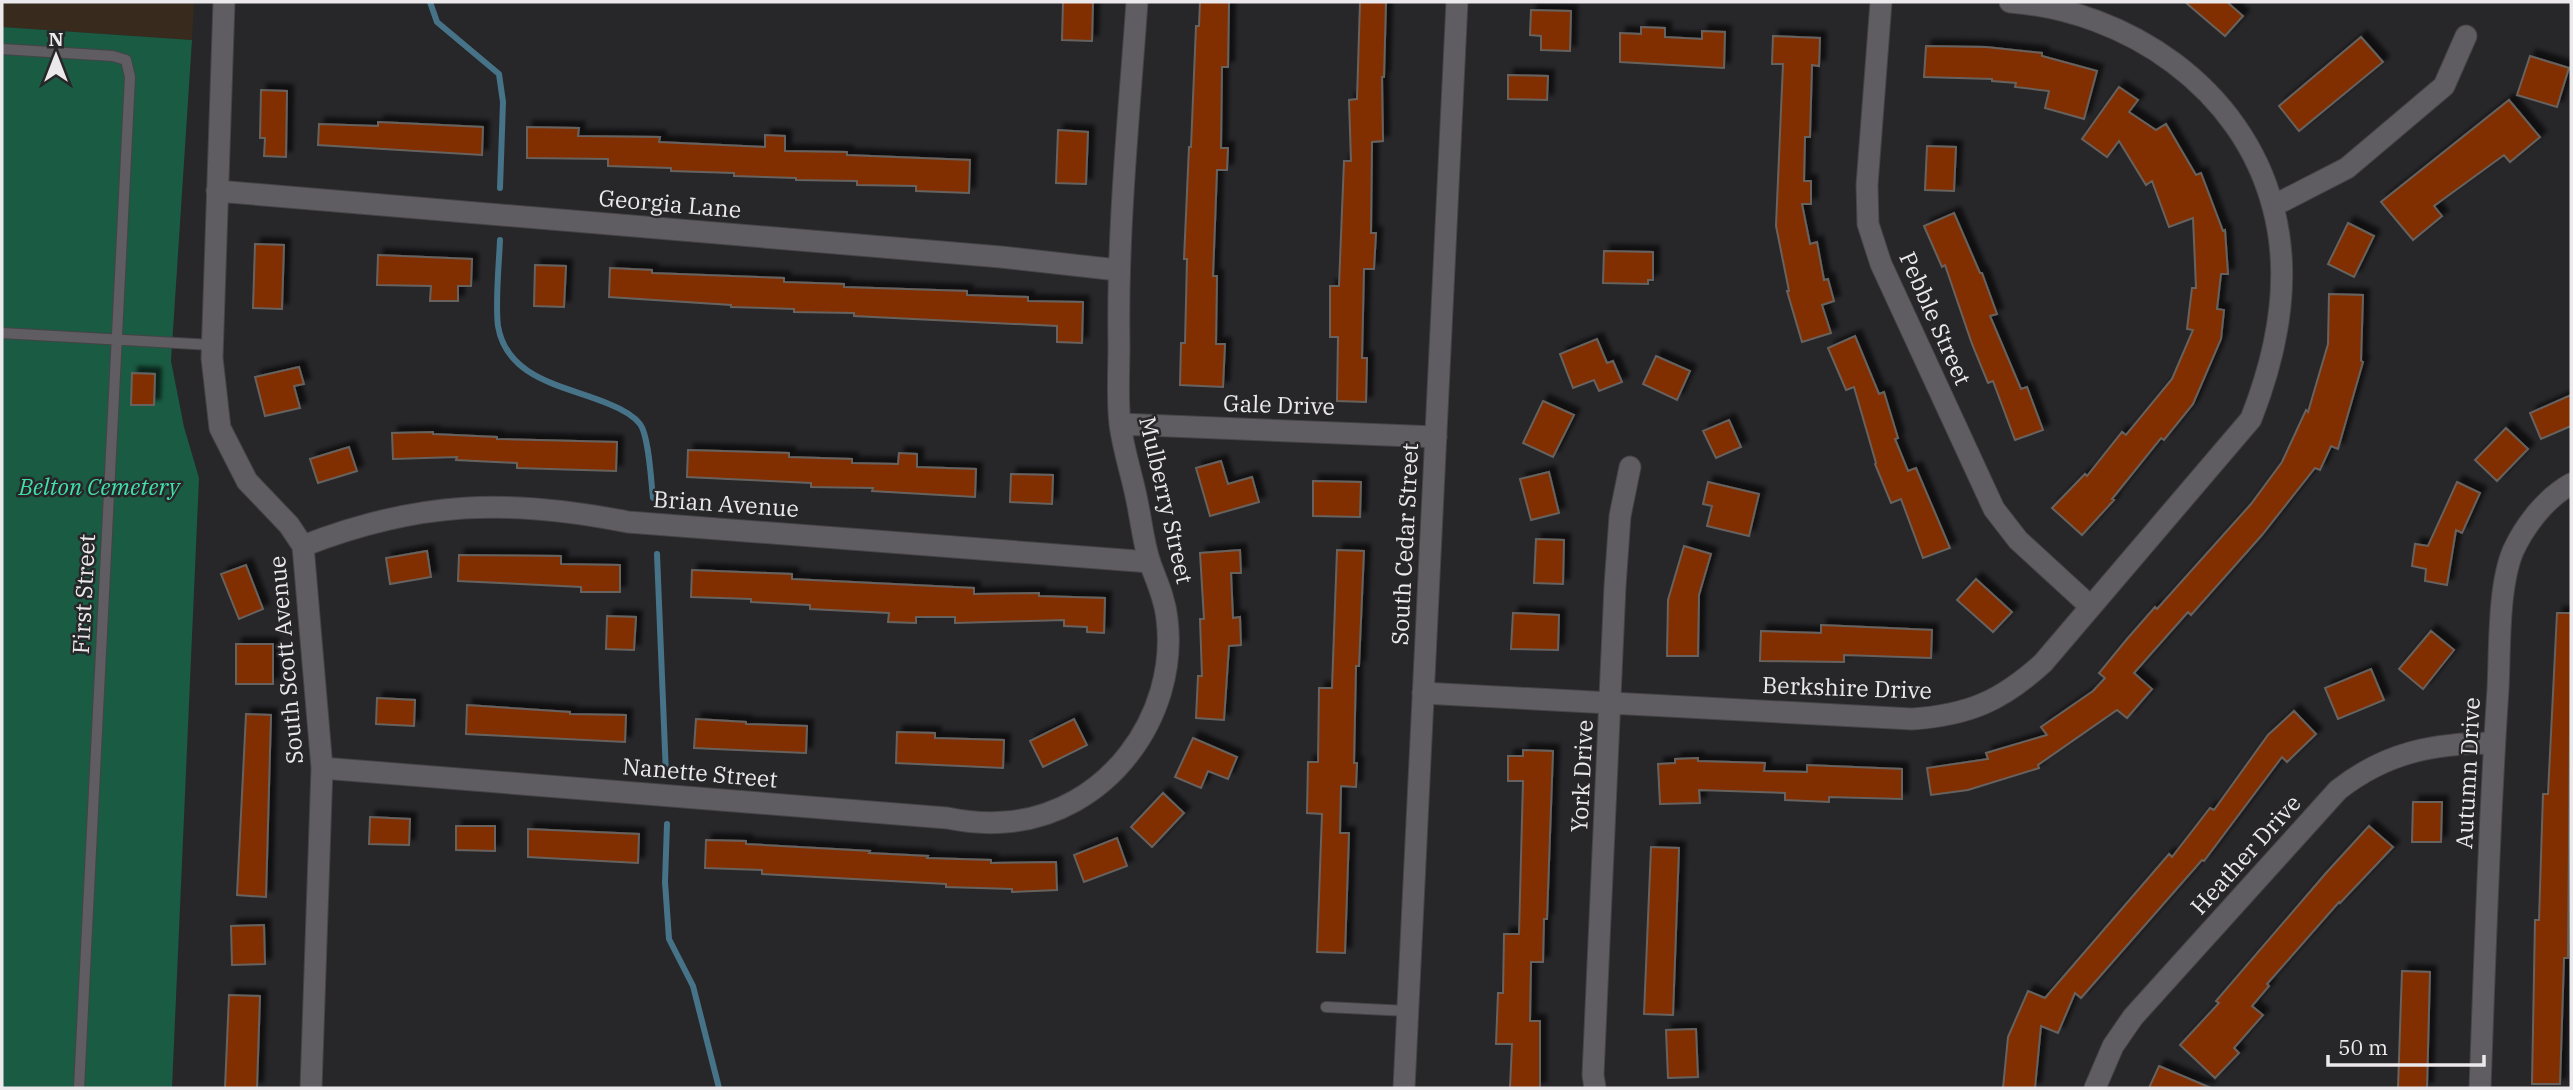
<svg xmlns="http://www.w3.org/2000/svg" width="2573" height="1090" viewBox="0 0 2573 1090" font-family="'IBM Plex Serif',serif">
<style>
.education{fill:#382b1d}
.green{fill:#1a5b43}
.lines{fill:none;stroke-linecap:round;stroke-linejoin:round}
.stream{stroke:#467387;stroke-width:6}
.building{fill:#812e00;stroke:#67625f;stroke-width:2;filter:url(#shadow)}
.lane-casing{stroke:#454346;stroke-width:12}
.street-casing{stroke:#454346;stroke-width:23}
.secondary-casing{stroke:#454346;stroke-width:23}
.lane{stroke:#5f5d62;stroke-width:10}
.street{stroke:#5f5d62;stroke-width:21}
.secondary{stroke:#5f5d62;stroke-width:21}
.labels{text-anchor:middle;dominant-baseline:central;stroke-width:5;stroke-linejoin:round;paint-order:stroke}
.street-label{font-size:23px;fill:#ebe9ec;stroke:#272629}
.park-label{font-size:23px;font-style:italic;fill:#3fe1a8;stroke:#272629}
</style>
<defs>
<filter id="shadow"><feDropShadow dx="6" dy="-6" stdDeviation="2" flood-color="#0009"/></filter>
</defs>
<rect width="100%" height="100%" fill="#272629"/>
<path class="education" d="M2 2H194L192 40 2 27Z"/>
<path class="green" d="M2 27 192 40 171 361 184 427 199 478 172 1088H2Z"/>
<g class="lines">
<path class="stream" d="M430 2 437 22 499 74 503 102 500 188
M500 240C499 264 495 303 498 326 507 380 567 386 609 404 619 408 633 415 640 424 649 436 651 481 653 498
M657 554 666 775
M667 824 665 882 669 939 693 986 719 1088"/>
</g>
<path class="building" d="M1063 2H1093L1092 41 1062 40Z
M1200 2H1229L1228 67H1222L1221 148H1228L1227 170H1217L1213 276H1217L1216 344H1225L1223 387 1180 385 1181 343H1185L1187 259H1184L1189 147H1191L1196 26H1199Z
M1360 2H1386L1384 77H1382L1383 141 1372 142 1371 233H1376L1374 269H1364L1362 358H1367L1366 402 1337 401 1338 337H1330V286H1339L1344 161H1351L1349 100 1357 99Z
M2185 2H2227L2243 16 2225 36Z
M1531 10 1571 11 1570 51 1541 50V36L1530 35Z
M1641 27 1665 28V37L1702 39V31L1725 32 1724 68 1620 62V33L1641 34Z
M1773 36 1820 38 1819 66 1812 65 1810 137H1805L1804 181H1811V204H1802L1810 244 1817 242 1824 280 1828 279 1834 301 1822 305 1831 333 1802 342 1787 291H1789L1776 226 1783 64H1772Z
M2361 37 2383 62 2299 131 2279 106Z
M1926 46 1986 47 2042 53V56L2097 71 2084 119 2045 108 2049 91 2015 87 2016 83 1992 81V79L1924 77Z
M2530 56 2569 68 2557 107 2517 95Z
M1508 75 1548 76 1547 100 1508 99Z
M2119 87 2138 100 2129 112 2156 130 2166 124 2196 175 2201 173 2223 231 2225 230 2228 274H2221L2217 309 2224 310 2221 339 2193 404 2164 440 2161 438 2112 499 2114 500 2082 535 2052 508 2085 474 2087 476 2122 432 2126 435 2172 379 2193 330 2187 329 2192 288H2196L2193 218 2169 227 2152 181 2146 185 2119 141 2107 157 2082 139Z
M261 90 287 91 286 157 264 156 265 138H260Z
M2509 100 2540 137 2510 162 2504 155 2434 206 2442 216 2413 240 2381 202Z
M378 122 483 127 482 155 318 145 319 124 378 126Z
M527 127 579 128 578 136 660 137 659 142 765 147V135L785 136V151L847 152V155L970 160 969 193 916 191V186L857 185V181L796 180V178L734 176V173L671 171V168L608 166V159L527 158Z
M1058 130 1088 132 1086 184 1056 183Z
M1927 146 1956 147 1954 191 1925 190Z
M1954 213 1980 273H1982L1997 314 1990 316 2021 389 2027 387 2043 430 2015 440 1993 381 1988 383 1972 344 1945 265 1942 267 1924 226Z
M2348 223 2374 236 2354 277 2328 264Z
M255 244 284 245 282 309 253 308Z
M1604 251 1653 252V280H1648V284L1603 283Z
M378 255 472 259 471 286H458V301H430L431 286 377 285Z
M535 265 566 266 564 307 534 306Z
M610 268 652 270V273L784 278V282L844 284V287L967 291V295L1028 297V301L1083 302 1082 343 1057 342V326L854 316V313L794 312V309L731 307V305L609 297Z
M2329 294 2363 295 2361 361 2363 362 2338 449 2331 446 2320 470 2315 468 2262 535 2191 615 2188 612 2134 673 2152 689 2127 718 2117 710 2038 765 2039 768 1968 790 1931 795 1927 768 1988 759 1986 753 2047 735 2041 727 2093 691 2105 678 2099 673 2127 639 2155 607 2157 609 2251 504 2282 462 2306 410 2308 412 2328 344Z
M1855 336 1879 394 1884 392 1898 438 1895 439 1908 471 1916 468 1950 548 1923 558 1901 499 1891 503 1875 464 1876 463 1854 387 1846 390 1828 348Z
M1597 339 1607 363 1613 361 1622 382 1599 391 1594 380 1573 388 1560 354Z
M1656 356 1690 371 1677 400 1643 384Z
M299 367 304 384 294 386 300 408 265 416 255 377Z
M132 373 155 374 154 405H131Z
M2571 395V426L2541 439 2530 413Z
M1543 401 1574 415 1553 457 1523 443Z
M1729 420 1741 447 1716 458 1703 431Z
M2506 428 2528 449 2497 481 2475 460Z
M433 432V434L497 437V439L617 442 616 471 517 468V463L456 460 457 457 393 459 392 433Z
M349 447 357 471 318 483 310 459Z
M688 450 789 453V457L852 459V463L898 464 899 453 917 454V467L976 469 975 497 872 491 873 488 811 487V483L687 477Z
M1221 461 1228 484 1252 477 1259 502 1210 516 1196 468Z
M1549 472 1559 513 1531 520 1520 479Z
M1011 474 1053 475 1052 504 1010 502Z
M1313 481 1361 482 1360 517 1313 516Z
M1708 482 1759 494 1749 536 1707 526 1712 506 1703 504Z
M2457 482 2480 493 2462 533 2456 530 2447 585 2425 581 2426 569 2412 566 2415 544 2428 546Z
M1536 539 1564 540 1563 584 1534 583Z
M1684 546 1711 554 1699 595 1698 656H1667L1668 600Z
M1240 550 1241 573H1231L1233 618 1240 617 1241 645 1229 646 1224 720 1196 718 1198 676H1202L1200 619H1204L1200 553Z
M1337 550 1364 551 1359 666H1356L1354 763H1357L1356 787 1341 786 1340 833H1349L1345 953 1317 952 1322 814 1307 813 1308 762H1318L1319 688H1332Z
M427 551 431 577 390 584 386 558Z
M459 555 561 556V564L620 565V592H581V587L458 581Z
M246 565 263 609 239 619 221 574Z
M692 570 792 574V579L974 588V594L1039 593V596L1105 598 1104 633 1087 632V627L1064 626V620L955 623V617H916V623L888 622 889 613 810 609V605L751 602V599L691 597Z
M1976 579 2012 612 1993 632 1957 600Z
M1513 613 1559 615 1558 650 1511 649Z
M2557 613H2571L2568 958H2564L2560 1084H2532L2535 920H2539L2543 794H2548Z
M607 616 636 617 634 650 606 649Z
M1821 625 1932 630 1931 658 1844 655V662L1760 661 1761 631 1821 633Z
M2431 631 2454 650 2423 689 2399 669Z
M236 644H273V684H236Z
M2371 669 2384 700 2338 719 2325 688Z
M377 698 415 700 414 726 376 724Z
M467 705 570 712V714L626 715 625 742 466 734Z
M2294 711 2316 734 2287 762 2282 757 2204 861 2202 860 2081 998 2075 993 2058 1033 2041 1026 2035 1088H2003L2008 1037 2028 991 2045 998 2169 854 2172 857 2210 808 2214 810 2268 735Z
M246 714 271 715 266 897 237 895Z
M696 719 746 722V724L807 726 806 753 694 748Z
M1074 719 1087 745 1043 767 1030 741Z
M897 732 935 733V738L1004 740 1003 768 896 763Z
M1193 738 1237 757 1228 779 1208 771 1201 788 1175 777Z
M1523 750 1553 751 1547 919H1544L1543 962H1531L1530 1021H1540V1088H1510L1512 1044H1496L1498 993H1503L1504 934H1519L1523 781H1508V756H1523Z
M1698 758V761L1765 763 1764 771 1807 772V765L1902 769V799L1829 797V802L1785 800V793L1699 790 1700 803 1660 804 1658 764 1675 763V759Z
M1163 793 1184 813 1152 847 1131 827Z
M2413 802H2442L2441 842H2412Z
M370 817 410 819 409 845 369 844Z
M456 826H495V851L456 850Z
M2369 826 2393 847 2340 903 2339 902 2267 984 2269 986 2252 1006 2263 1015 2234 1048 2239 1053 2215 1078 2180 1045 2219 1003 2216 1001 2326 873Z
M528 829 639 834 638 863 528 857Z
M1117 838 1127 866 1084 882 1074 855Z
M706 840 746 841V844L870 851 869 853 928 856 927 858 991 860V863L1056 862 1057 890 1012 892V889L946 887V884L762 874V870L705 868Z
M1651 847 1679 848 1673 1015 1644 1014Z
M264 925 265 964 232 965 231 926Z
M2402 971 2430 972 2427 1088H2398Z
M229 995 260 996 257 1088H225Z
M1696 1029 1698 1077 1668 1078 1666 1030Z
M2159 1066 2211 1088H2149Z"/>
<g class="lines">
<g class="lane-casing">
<path id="lane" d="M2 49 113 56 126 60 130 77 79 1088
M2 333 212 345
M1326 1007 1408 1011"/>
</g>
<g class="street-casing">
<path id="street" d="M224 2 212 358 220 428 247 481 289 525 303 546 322 768 311 1088
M1881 2 1867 185 1868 224 1881 264 1994 509 2018 540 2091 607
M217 191 1001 257 1118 270
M2273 206 2347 168 2444 86 2466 36
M1120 424 1436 437
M303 546C418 501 508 498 628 522L1150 562
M1423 693 1912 719C1969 715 2001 701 2043 663L2251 419C2277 353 2292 277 2273 207 2242 88 2128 11 2010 2
M322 768 947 818C967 822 985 824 1005 822 1106 815 1179 717 1167 619 1165 599 1157 582 1150 563 1143 542 1141 518 1136 496 1131 472 1123 448 1120 424 1117 398 1119 371 1119 345 1117 230 1129 116 1137 2
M1595 1088 1593 1075 1615 586 1620 516 1630 467
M2095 1088 2113 1046 2133 1017 2338 790C2386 752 2435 743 2494 743
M2480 1088C2485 955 2489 822 2498 689 2500 649 2498 587 2513 551 2525 525 2546 498 2571 484"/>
</g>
<g class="secondary-casing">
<path id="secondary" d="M1404 1088 1457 2"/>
</g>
<use href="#lane" class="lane"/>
<use href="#street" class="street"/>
<use href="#secondary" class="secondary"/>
</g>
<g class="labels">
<g class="street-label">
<text transform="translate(670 203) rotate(5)">Georgia Lane</text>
<text transform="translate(1936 318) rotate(66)">Pebble Street</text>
<text transform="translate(1279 404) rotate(2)">Gale Drive</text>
<text transform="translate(1167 500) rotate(77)">Mulberry Street</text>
<text transform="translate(726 503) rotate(4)">Brian Avenue</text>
<text transform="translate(1404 544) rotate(-87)">South Cedar Street</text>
<text transform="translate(83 594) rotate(-87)">First Street</text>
<text transform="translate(285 660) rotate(-95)">South Scott Avenue</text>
<text transform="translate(1847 687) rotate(2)">Berkshire Drive</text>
<text transform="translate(700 772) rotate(5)">Nanette Street</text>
<text transform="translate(2467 773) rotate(-87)">Autumn Drive</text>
<text transform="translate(1581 776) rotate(-87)">York Drive</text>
<text transform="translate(2245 854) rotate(-48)">Heather Drive</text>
</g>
<g class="park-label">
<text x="99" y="486">Belton Cemetery</text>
</g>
</g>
<rect width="2573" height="1090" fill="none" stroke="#ebe9ec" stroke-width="7"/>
<g transform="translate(56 56)" stroke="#272629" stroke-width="5" paint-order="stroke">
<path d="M0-5L12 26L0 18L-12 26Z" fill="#ebe9ec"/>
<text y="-10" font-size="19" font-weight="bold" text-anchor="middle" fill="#ebe9ec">N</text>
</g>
<path d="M2328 1055v10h156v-10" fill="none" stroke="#ebe9ec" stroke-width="3.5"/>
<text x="2338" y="1055" font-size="21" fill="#ebe9ec" stroke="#272629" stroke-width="5" paint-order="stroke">50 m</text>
</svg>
